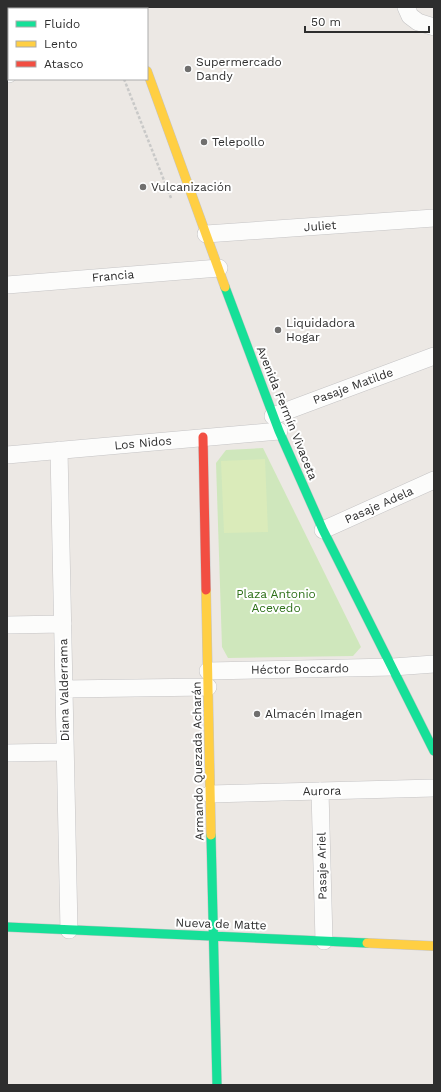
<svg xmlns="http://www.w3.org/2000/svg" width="441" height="1092" viewBox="0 0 441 1092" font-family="'Work Sans',sans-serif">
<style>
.green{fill:#cfe7bc}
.pitch{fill:#daebba}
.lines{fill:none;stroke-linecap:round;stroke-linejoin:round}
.street-casing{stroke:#c5c4c5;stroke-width:18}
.fast-casing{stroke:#c5c4c5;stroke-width:10}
.slow-casing{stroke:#c5c4c5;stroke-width:10}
.jam-casing{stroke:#c5c4c5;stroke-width:10}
.path{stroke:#c9c9c8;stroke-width:2.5;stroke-dasharray:3 2;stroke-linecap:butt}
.street{stroke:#fcfcfb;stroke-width:17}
.fast{stroke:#16e098;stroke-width:9}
.slow{stroke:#ffcf43;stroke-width:9}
.jam{stroke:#f24e42;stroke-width:9}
.poi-dot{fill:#706f6e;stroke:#fff;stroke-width:1.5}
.labels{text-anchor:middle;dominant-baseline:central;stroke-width:4;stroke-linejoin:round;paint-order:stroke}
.poi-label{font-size:12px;fill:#2e2e2e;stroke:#fff;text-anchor:start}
.street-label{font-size:12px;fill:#2e2e2e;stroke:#fff}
.park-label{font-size:12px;fill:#2d7018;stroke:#fff}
</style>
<rect width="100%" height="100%" fill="#ece8e4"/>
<path class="green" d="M263 448 361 647 353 656 228 658 222 647 216 463 226 450Z"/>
<path class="pitch" d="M265 459 268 532 224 533 221 461Z"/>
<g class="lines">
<g class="street-casing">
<path id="street" d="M406 7 410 16 418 22 434 27
M7 74H9
M206 234 434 218
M7 285 219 268
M273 416 434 356
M59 450 69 930
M7 455 279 431
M323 530 434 480
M7 625 63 624
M208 671 393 667 434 664
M64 689 208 687
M7 753 65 752
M320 791 324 941
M210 794 434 788"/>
</g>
<g class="fast-casing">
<path id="fast" d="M225 287 279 431 323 530 434 751
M211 835 217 1085
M7 927 367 943"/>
</g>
<g class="slow-casing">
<path id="slow" d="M124 7 125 9
M147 71 225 287
M206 590 211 835
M367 943 434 946"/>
</g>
<g class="jam-casing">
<path id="jam" d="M203 437 206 590"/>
</g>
<path class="path" d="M96 7 97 9
M124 79 171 198"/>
<use href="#street" class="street"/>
<use href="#fast" class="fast"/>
<use href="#slow" class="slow"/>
<use href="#jam" class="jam"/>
</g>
<g class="poi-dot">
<circle cx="188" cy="69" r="4"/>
<circle cx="204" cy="142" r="4"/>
<circle cx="143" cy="187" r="4"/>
<circle cx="278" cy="330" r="4"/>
<circle cx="257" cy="714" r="4"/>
</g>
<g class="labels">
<g class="poi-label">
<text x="196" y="62">Supermercado<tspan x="196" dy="14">Dandy</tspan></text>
<text x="212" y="142">Telepollo</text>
<text x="151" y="187">Vulcanización</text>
<text x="286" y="323">Liquidadora<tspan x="286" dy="14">Hogar</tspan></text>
<text x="265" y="714">Almacén Imagen</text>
</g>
<g class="street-label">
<text transform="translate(320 226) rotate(-4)">Juliet</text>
<text transform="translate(113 276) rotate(-5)">Francia</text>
<text transform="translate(353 386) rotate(-20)">Pasaje Matilde</text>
<text transform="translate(287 413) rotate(68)">Avenida Fermín Vivaceta</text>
<text transform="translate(143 443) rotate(-5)">Los Nidos</text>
<text transform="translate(379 505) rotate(-24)">Pasaje Adela</text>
<text transform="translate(300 669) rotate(-1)">Héctor Boccardo</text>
<text transform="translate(64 690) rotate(-91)">Diana Valderrama</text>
<text transform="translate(198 761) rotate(-91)">Armando Quezada Acharán</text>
<text transform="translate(322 791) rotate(-1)">Aurora</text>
<text transform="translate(322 866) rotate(-91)">Pasaje Ariel</text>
<text transform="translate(221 924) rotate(2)">Nueva de Matte</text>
</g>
<g class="park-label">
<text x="276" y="594">Plaza Antonio<tspan x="276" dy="14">Acevedo</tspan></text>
</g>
</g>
<rect width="441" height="1092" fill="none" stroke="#2e2e2e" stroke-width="16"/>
<rect x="8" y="8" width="140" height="72" fill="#ffffff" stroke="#ababab"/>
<rect x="16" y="21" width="20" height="6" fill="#16e098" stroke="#ababab"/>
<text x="44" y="28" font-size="12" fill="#2e2e2e">Fluido</text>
<rect x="16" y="41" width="20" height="6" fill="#ffcf43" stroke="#ababab"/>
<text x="44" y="48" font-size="12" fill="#2e2e2e">Lento</text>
<rect x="16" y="61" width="20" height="6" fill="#f24e42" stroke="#ababab"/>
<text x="44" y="68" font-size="12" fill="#2e2e2e">Atasco</text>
<path d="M305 26v6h124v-6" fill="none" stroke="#2e2e2e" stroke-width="2"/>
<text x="311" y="26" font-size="12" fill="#2e2e2e" stroke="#ffffff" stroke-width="3" paint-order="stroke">50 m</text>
</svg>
